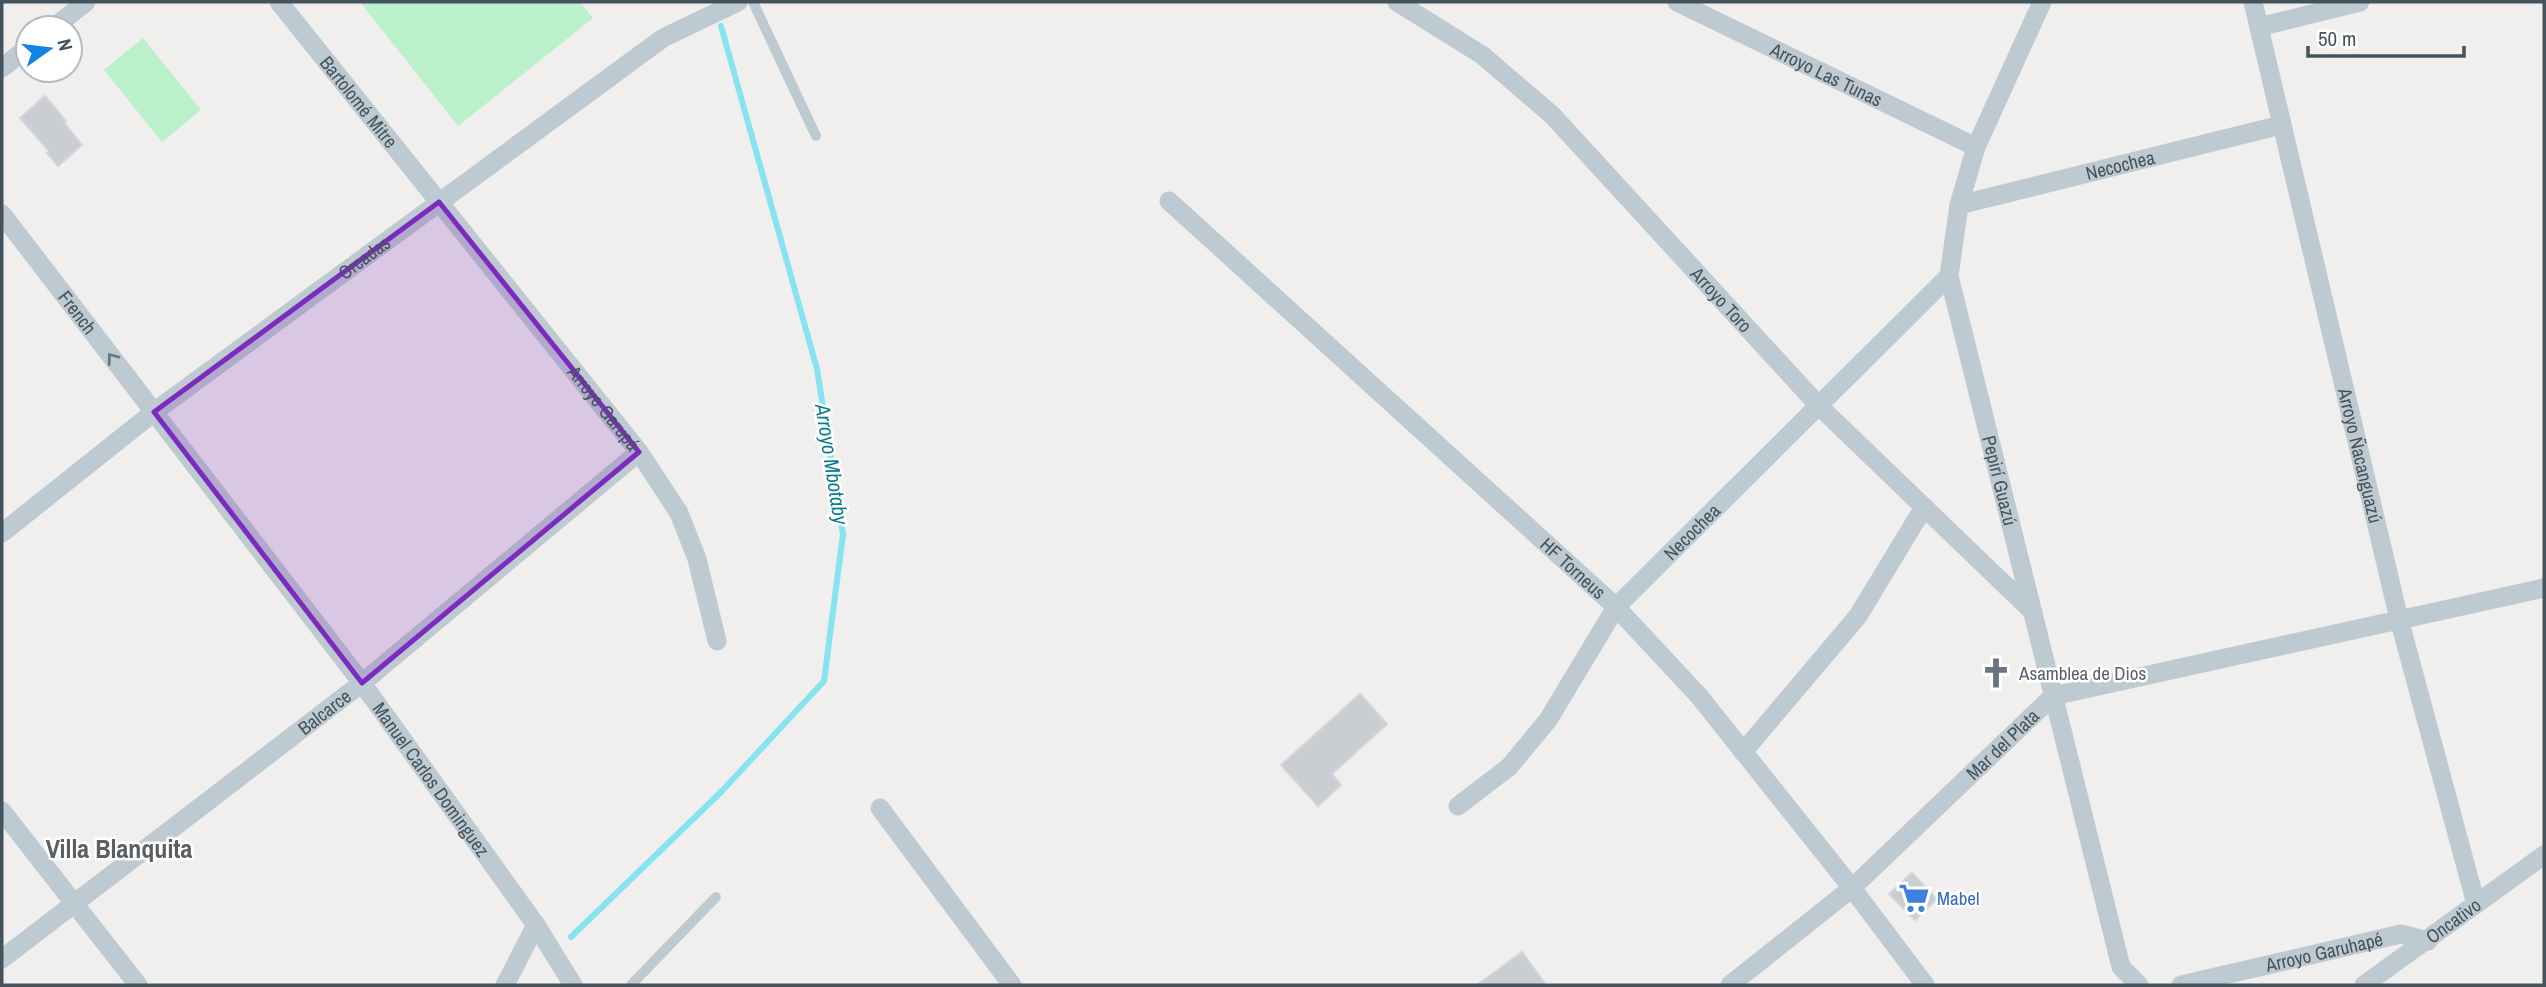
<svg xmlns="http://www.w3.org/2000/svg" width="2546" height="987" viewBox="0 0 2546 987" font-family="'Archivo Narrow',sans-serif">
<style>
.green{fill:#baf0ca}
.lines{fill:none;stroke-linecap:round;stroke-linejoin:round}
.stream{stroke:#86e3ef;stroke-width:6}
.building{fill:#caced3;stroke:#d2d5da;stroke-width:2}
.lane{stroke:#becad1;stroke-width:10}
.street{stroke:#becad1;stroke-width:19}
.oneway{stroke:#69777f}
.marked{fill:#7b2cbf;fill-opacity:0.2;stroke:#7b2cbf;stroke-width:5;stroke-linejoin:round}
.labels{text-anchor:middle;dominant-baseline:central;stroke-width:5;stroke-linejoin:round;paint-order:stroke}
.street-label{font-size:19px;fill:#45535c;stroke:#fff}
.worship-label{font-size:19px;fill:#5b616d;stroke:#fff;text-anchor:start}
.shop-label{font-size:19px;fill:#366cbe;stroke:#fff;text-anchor:start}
.water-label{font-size:21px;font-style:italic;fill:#097f8e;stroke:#fff}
.district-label{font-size:26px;font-weight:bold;fill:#5a5f63;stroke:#fff}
</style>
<rect width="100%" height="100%" fill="#f1eeee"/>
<path class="green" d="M360 2H580L593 18 458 126Z
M143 38 201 110 162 142 104 70Z"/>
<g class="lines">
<path class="stream" d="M571 937 721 792 824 681 843 534 817 369 721 26"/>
</g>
<path class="building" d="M45 96 66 121 64 123 82 145 58 166 47 153 49 151 20 118Z
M1360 694 1387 724 1332 774 1341 785 1318 806 1281 765Z
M1912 873 1937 899 1915 920 1889 894Z
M1522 952 1546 985H1477Z"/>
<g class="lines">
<path class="lane" d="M753 2 816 136
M631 985 716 897"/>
<g class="street">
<path id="s1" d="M279 2 639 452 679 513 697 559 717 641"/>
<path id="s2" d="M1397 2 1482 55 1552 115 1819 406 2033 612"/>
<path id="s3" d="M1677 2 1976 147"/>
<path id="s4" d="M2042 2 1976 147 1959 205 1949 276 2121 967 2139 985"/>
<path id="s5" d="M2253 2 2399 619 2476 904"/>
<path d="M2259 27 2360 2"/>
<path d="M53 28 86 2"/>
<path d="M2 68 28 47"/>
<path id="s6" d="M1169 201 1616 607 1699 696 1852 888 1925 985"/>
<path id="s7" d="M1959 205 2281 125"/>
<path id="s8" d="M2 214 362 683 536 925 573 985"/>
<path id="s9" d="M2 533 154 412 663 38 738 2"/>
<path d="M1743 752 1858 616 1924 507"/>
<path id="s10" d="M1458 806 1509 767 1548 720 1616 607 1949 276"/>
<path d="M880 808 1012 985"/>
<path d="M2 811 138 985"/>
<path id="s11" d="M2 959 362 683 639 452"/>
<path d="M505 985 536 925"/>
<path id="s12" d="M1730 985 1852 888 2053 696 2544 588"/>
<path id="s13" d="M2181 985 2401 934 2428 941"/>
<path id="s14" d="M2364 985 2544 855"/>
</g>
</g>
<defs><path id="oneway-chevron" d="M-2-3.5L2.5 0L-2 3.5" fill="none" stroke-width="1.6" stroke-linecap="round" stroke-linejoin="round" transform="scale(1.75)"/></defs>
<use class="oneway" href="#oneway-chevron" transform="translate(112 358) rotate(-127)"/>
<path class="marked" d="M439 202 639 452 362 683 154 412Z"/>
<defs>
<g id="church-bare" transform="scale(2.415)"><path d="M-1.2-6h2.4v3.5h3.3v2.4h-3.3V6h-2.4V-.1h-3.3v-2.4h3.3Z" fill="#6b7280" stroke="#fff" stroke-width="2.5" paint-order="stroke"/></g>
<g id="supermarket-bare" transform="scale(2.415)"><path d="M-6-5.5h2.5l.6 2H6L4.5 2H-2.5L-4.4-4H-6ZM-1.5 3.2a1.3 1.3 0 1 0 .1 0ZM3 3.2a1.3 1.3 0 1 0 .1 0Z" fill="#3f7fe0" stroke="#fff" stroke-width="2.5" paint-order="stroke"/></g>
</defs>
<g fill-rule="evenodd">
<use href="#church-bare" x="1996" y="673"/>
<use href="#supermarket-bare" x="1914" y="898"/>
</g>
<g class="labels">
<g class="street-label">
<text stroke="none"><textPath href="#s3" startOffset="166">Arroyo Las Tunas</textPath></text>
<text stroke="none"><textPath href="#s1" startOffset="128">Bartolomé Mitre</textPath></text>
<text stroke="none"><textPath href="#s7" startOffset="166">Necochea</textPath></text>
<text stroke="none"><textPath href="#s9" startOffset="455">Orcadas</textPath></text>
<text stroke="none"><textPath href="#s2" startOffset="443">Arroyo Toro</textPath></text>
<text stroke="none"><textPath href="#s8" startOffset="124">French</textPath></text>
<text stroke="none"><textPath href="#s1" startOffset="520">Arroyo Garupá</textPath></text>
<text stroke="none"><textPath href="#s5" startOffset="466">Arroyo Ñacanguazú</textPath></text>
<text stroke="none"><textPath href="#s4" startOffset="502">Pepirí Guazú</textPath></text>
<text stroke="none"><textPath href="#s10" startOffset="364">Necochea</textPath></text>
<text stroke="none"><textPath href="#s6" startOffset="546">HF Torneus</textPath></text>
<text stroke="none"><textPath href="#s11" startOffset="406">Balcarce</textPath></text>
<text stroke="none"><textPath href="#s12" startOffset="364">Mar del Plata</textPath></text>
<text stroke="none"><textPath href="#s8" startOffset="710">Manuel Carlos Dominguez</textPath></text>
<text stroke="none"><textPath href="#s14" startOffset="110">Oncativo</textPath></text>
<text stroke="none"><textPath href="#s13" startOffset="147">Arroyo Garuhapé</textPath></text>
</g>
<g class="worship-label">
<text x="2019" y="673">Asamblea de Dios</text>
</g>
<g class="shop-label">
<text x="1937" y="898">Mabel</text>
</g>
<g class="water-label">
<text transform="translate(832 464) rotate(81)">Arroyo Mbotaby</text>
</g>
<g class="district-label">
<text x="119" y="848">Villa Blanquita</text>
</g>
</g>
<rect width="2546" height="987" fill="none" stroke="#45535c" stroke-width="7"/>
<g transform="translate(49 49) rotate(76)"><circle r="33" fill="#ffffff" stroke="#b5babe" stroke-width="2"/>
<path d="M0-5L12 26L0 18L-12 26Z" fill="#1383e6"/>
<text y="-10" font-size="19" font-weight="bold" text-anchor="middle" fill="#45535c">N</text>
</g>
<path d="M2308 46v10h156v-10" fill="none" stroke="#45535c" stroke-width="3.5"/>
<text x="2318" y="46" font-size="21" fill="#45535c" stroke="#ffffff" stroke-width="5" paint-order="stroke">50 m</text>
</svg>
